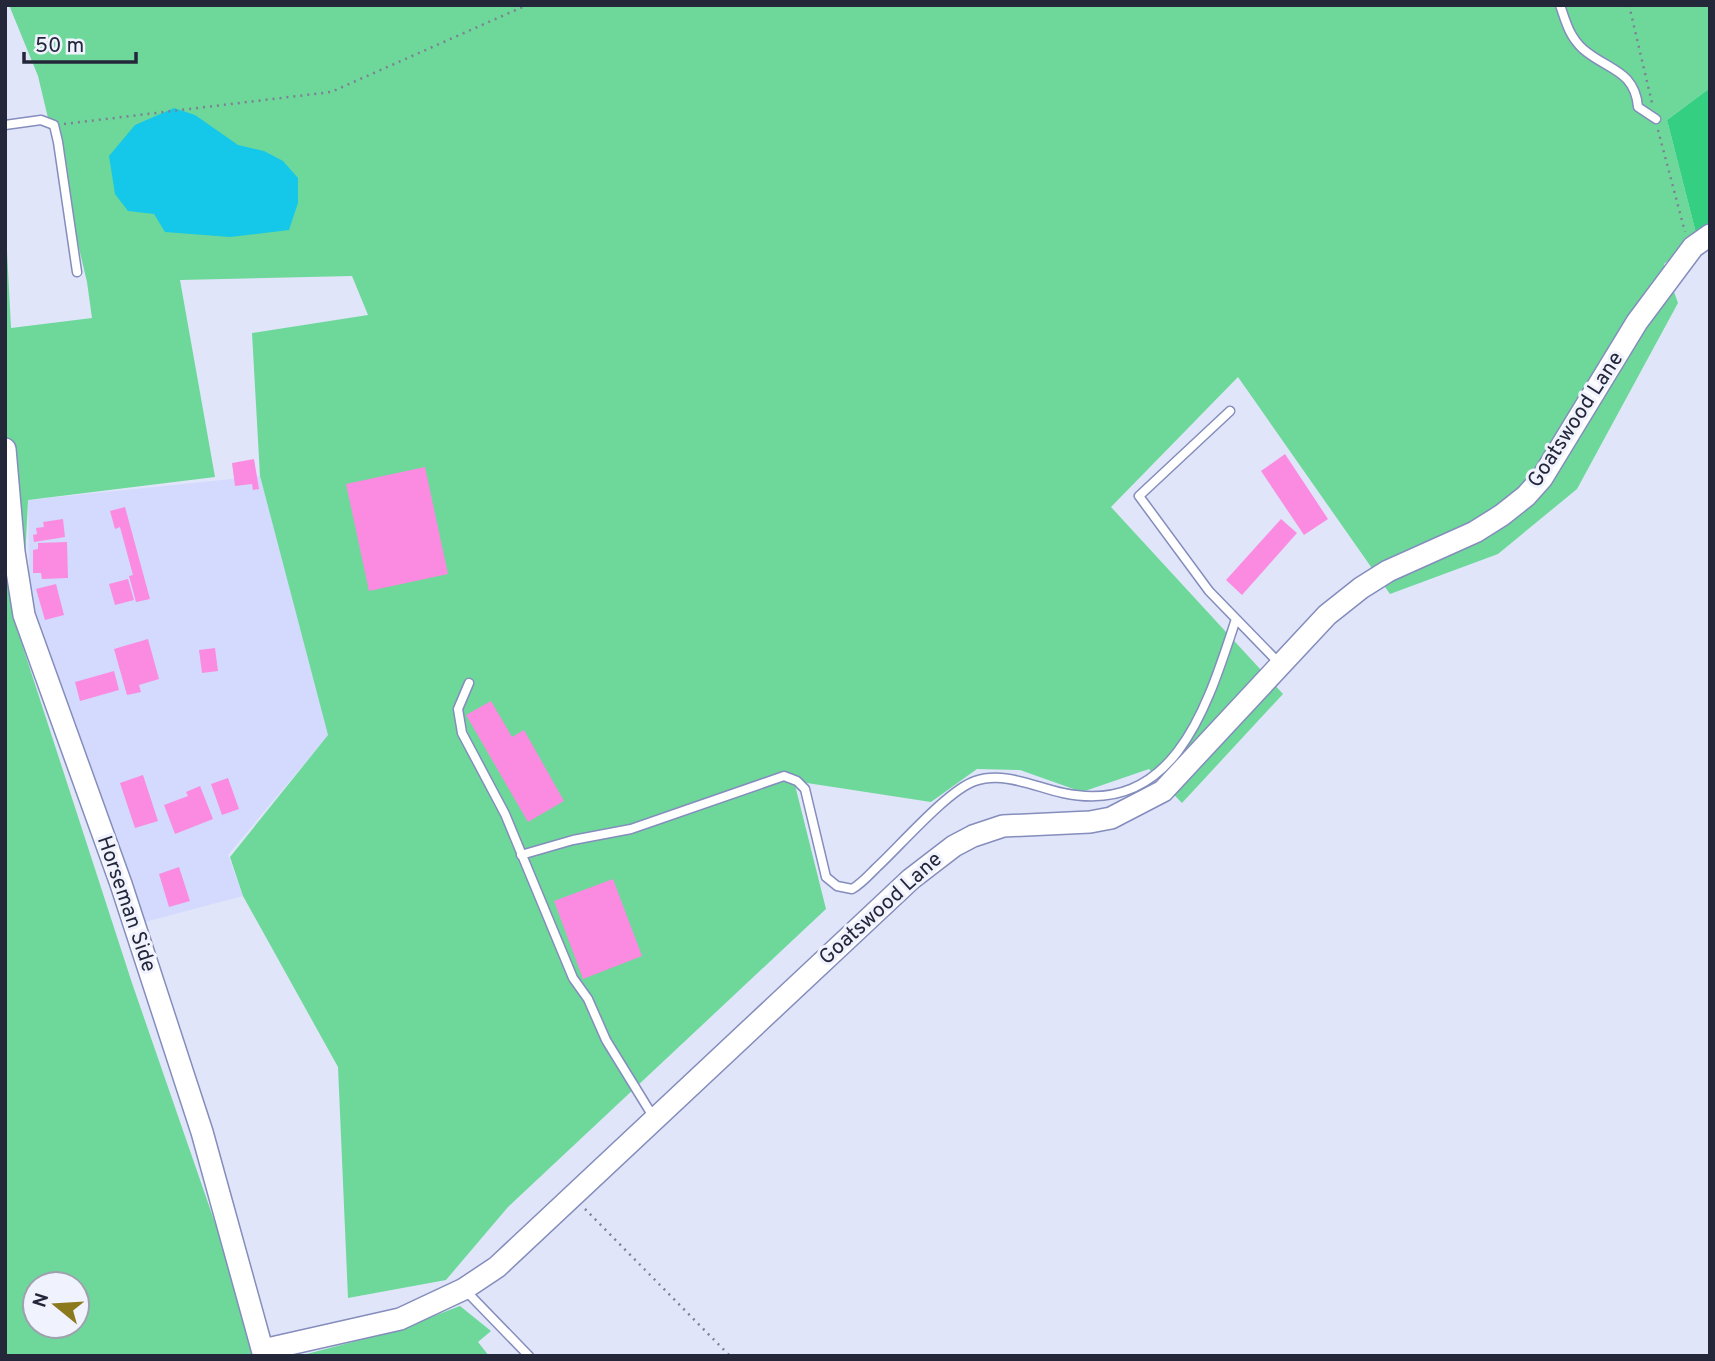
<svg xmlns="http://www.w3.org/2000/svg" width="1715" height="1361" viewBox="0 0 1715 1361" font-family="Overpass,sans-serif">
<style>
.built{fill:#d3dafd}
.green{fill:#6ed89a;fill-rule:evenodd}
.forest{fill:#35cf82}
.water{fill:#15c7e9}
.building{fill:#fa8be0}
.lines{fill:none;stroke-linecap:round;stroke-linejoin:round}
.service-casing{stroke:#848dbc;stroke-width:11}
.tertiary-casing{stroke:#848dbc;stroke-width:24}
.path{stroke:#7d8195;stroke-width:2.5;stroke-dasharray:2 5;stroke-linecap:butt}
.service{stroke:#fff;stroke-width:8}
.tertiary{stroke:#fff;stroke-width:21}
.labels{text-anchor:middle;dominant-baseline:central;stroke-width:6;stroke-linejoin:round;paint-order:stroke}
.street-label{font-size:21px;fill:#24273a;stroke:#f0f3fd}
</style>
<rect width="100%" height="100%" fill="#e0e5fa"/>
<path class="built" d="M260 476 328 735 228 855 243 896 141 923 30 636 28 500Z"/>
<path class="green" d="M9 5H1710V88L1667 120 1697 237 1664 264 1678 303 1577 489 1498 554 1390 594 1238 377 1111 507 1283 694 1182 803 1149 769 1082 792 1020 770 977 769 931 802 794 781 826 909 508 1207 446 1280 348 1298 338 1067 243 896 230 857 328 735 260 476 252 333 368 315 352 276 180 280 215 477 28 500 21 641 132 983 261 1356H5V212L11 328 92 318 87 282 38 76ZM35 1284H77V1326H35Z
M460 1306 491 1331 478 1342 489 1356H299L394 1331Z"/>
<path class="forest" d="M1710 88V226L1697 237 1667 120Z"/>
<path class="water" d="M174 108 195 115 238 145 264 151 283 161 298 178V203L289 230 230 237 165 232 154 214 128 211 115 194 109 156 135 125Z"/>
<path class="building" d="M1285 454 1328 519 1304 535 1261 471Z
M254 459 259 489 253 490 252 484 235 486 232 463Z
M425 467 448 574 369 591 346 484Z
M125 507 150 599 136 602 129 576 133 575 120 527 115 529 110 511Z
M63 519 65 537 34 542 33 535 37 534 36 528 44 527 43 522Z
M1281 519 1297 533 1242 595 1226 580Z
M67 542 68 578 42 579 41 573H33V550L38 549V543Z
M128 579 134 600 115 605 109 584Z
M56 584 64 615 45 620 36 589Z
M148 639 159 679 139 685 141 692 127 695 114 649Z
M215 648 218 671 202 673 199 650Z
M114 671 119 690 80 701 75 682Z
M491 701 512 737 524 730 564 801 528 822 466 715Z
M143 775 158 821 135 828 120 783Z
M228 778 239 809 222 815 211 784Z
M200 786 213 819 175 834 164 805 188 796 186 792Z
M179 867 190 901 169 907 159 874Z
M613 879 642 956 583 979 554 901Z"/>
<g class="lines">
<g class="service-casing">
<path id="service" d="M1560 5C1566 22 1569 36 1583 49 1607 70 1635 70 1638 107L1656 119
M5 125 41 120 54 125 58 142 77 272
M1230 411 1139 496 1209 591 1279 663
M469 683 458 709 462 733 505 814 573 978 588 999 606 1040 654 1118
M521 855 573 840 631 829 784 776 797 781 805 789 826 877 837 886 852 889C861 884 869 875 876 868 900 846 948 790 975 781 1004 771 1035 787 1063 793 1176 817 1208 703 1236 619
M465 1290 529 1356"/>
</g>
<g class="tertiary-casing">
<path id="tertiary" d="M5 449 14 552 24 615 121 884 202 1132 264 1356
M263 1350 400 1319 464 1289 497 1267 911 879 954 846 973 836 1003 826 1090 822 1111 818 1163 791 1327 615 1361 588 1388 571 1475 532 1502 515 1526 496 1542 478 1637 322 1693 247 1710 235"/>
</g>
<path class="path" d="M1629 5 1652 103
M64 124 331 92 527 5
M1658 130 1685 232
M585 1209 730 1356"/>
<use href="#service" class="service"/>
<use href="#tertiary" class="tertiary"/>
</g>
<g class="labels">
<g class="street-label">
<text transform="translate(1576 420) rotate(-57)">Goatswood Lane</text>
<text transform="translate(126 904) rotate(71)">Horseman Side</text>
<text transform="translate(881 909) rotate(-42)">Goatswood Lane</text>
</g>
</g>
<rect width="1715" height="1361" fill="none" stroke="#24273a" stroke-width="14"/>
<g transform="translate(56 1305) rotate(288)"><circle r="33" fill="#f0f3fd" stroke="#9ea1af" stroke-width="2"/>
<path d="M0-5L12 26L0 18L-12 26Z" fill="#8c781d"/>
<text y="-10" font-size="19" font-weight="bold" text-anchor="middle" fill="#24273a">N</text>
</g>
<path d="M24 52v10h112v-10" fill="none" stroke="#24273a" stroke-width="3.5"/>
<text x="35" y="52" font-size="21" fill="#24273a" stroke="#f0f3fd" stroke-width="5" paint-order="stroke">50 m</text>
</svg>
